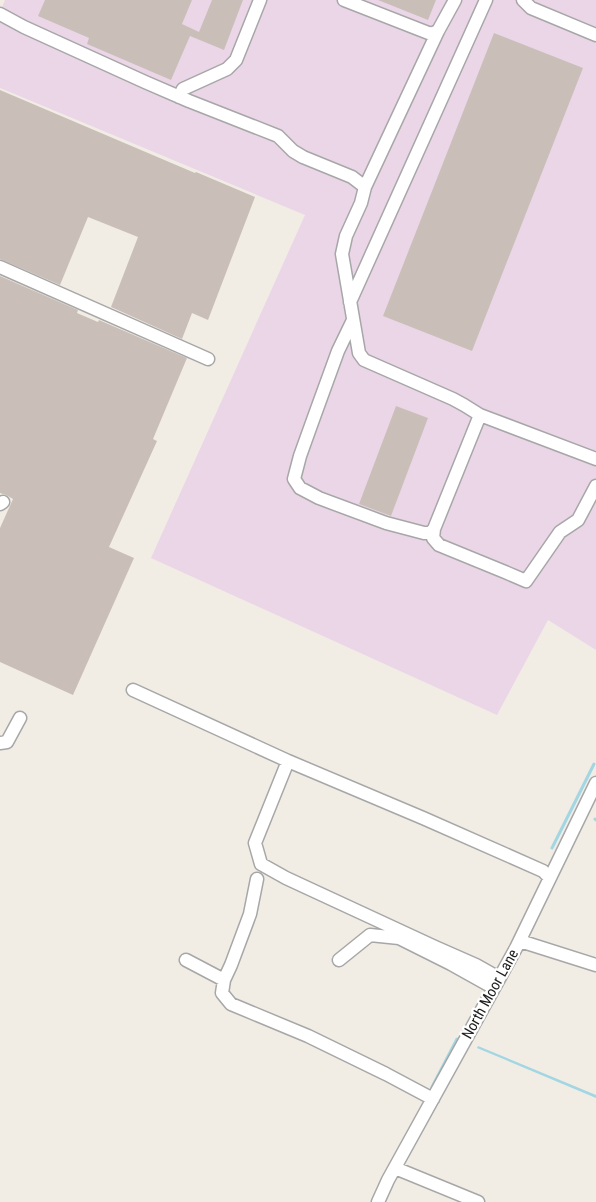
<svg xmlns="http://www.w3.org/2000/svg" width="596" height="1202" viewBox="0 0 596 1202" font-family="'Roboto Condensed',sans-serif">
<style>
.industrial{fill:#ebd6e8}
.water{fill:#a2d6e3}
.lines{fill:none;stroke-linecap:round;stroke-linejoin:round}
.stream{stroke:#a2d6e3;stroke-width:3}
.building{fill:#cabfb8}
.minor-casing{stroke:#a7a7a7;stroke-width:15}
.minor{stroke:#fff;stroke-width:12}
.labels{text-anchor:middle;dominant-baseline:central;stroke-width:4.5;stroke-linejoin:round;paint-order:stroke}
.street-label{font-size:15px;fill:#202020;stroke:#fff}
</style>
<rect width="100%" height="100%" fill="#f1ede5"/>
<path class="industrial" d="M5 0H596V650L548 620 497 715 151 558 305 215 0 88V12Z"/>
<path class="water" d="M478 1046 596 1095V1098L477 1048Z"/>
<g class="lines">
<path class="stream" d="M595 819 596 820
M552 848 594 764
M432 1087 457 1039"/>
</g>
<path class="building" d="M45 0H192L182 24 199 32 212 0H243L224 50 190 36 171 80 87 44 89 38 38 16Z
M378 0H436L428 20Z
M494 33 583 68 472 351 383 316Z
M0 90 195 173 196 172 255 197 208 320 192 313 182 339 111 307 138 237 88 217 60 285 0 259Z
M0 276 78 310 77 313 98 322 99 320 187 358 153 439 157 441 109 547 134 558 73 695 0 662V528L13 499 6 495 0 493Z
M396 406 428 418 391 516 359 504Z"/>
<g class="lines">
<g class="minor-casing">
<path id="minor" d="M344 0 431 34 438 31 455 0
M523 0 531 8 596 35
M0 14 24 27 145 82 189 101 278 136 293 151 303 157 352 177 365 187 361 203 346 236 342 254 359 353 364 360 453 399 464 405 480 415 596 459
M179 97 183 89 227 69 236 60 260 0
M365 187 438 31
M0 267 208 359
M350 302 486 0
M353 320 338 351 314 417 300 456 294 479 300 488 319 498 386 523 424 533H430L434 529 480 415
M0 504 3 502
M434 529 433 538 439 545 505 572 526 581 560 532 578 520 596 486
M133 690 288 761 423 818 543 871 550 878
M0 743 7 742 20 718
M288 761 255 843 261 864 286 878 435 947 476 965 499 978
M520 941 596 965
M186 960 224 980 222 993 231 1004 308 1036 386 1074 433 1099
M339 960 370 935 399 938 451 964 494 988
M224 980 231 965 250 914 257 879
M395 1168 478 1202
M378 1202 388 1180 516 948 596 783"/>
</g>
<use href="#minor" class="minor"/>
</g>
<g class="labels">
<g class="street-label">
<text transform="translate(490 994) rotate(-61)">North Moor Lane</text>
</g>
</g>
</svg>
